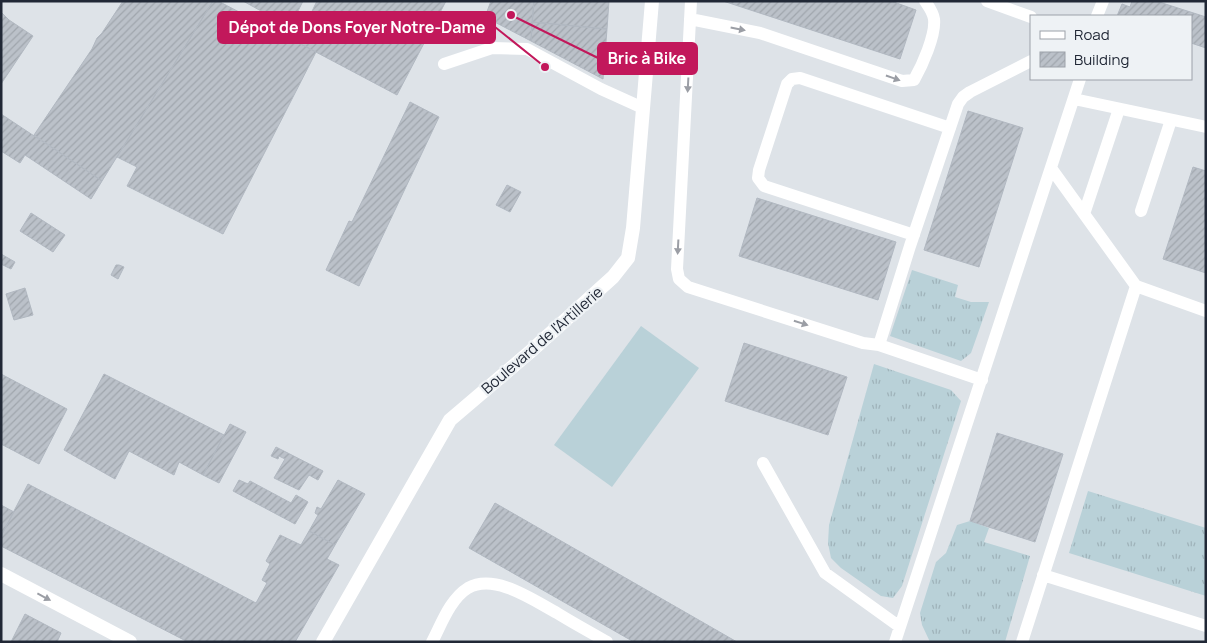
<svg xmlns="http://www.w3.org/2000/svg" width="1207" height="643" viewBox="0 0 1207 643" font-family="Manrope,sans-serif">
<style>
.grass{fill:url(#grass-tufts)}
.garden{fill:#b9d1d8}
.building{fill:url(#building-hatch);stroke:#b1b8c1}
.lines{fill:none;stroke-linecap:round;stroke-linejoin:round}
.service{stroke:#fff;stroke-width:12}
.minor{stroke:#fff;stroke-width:14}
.oneway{fill:#9b9ea5}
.labels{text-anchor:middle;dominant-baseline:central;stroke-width:4.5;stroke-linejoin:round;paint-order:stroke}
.street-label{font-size:15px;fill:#212836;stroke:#eef2f5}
.leader{fill:none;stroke:#c2185b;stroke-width:2}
.callout-dot{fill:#c2185b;stroke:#eef2f5;stroke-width:2}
.callout{fill:#c2185b;stroke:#c2185b;stroke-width:2}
.callout-label{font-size:16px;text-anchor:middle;font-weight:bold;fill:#fff}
</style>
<defs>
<pattern id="grass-tufts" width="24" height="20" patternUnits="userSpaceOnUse" patternTransform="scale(1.25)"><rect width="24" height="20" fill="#b9d1d8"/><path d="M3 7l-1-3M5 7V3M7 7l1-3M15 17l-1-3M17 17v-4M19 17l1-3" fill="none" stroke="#9fb3ba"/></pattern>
<pattern id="building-hatch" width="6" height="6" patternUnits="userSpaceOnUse" patternTransform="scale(1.25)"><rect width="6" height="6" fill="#bbc1c9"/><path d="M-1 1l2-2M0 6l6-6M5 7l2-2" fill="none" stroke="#a0a6ad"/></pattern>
</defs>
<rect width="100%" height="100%" fill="#dee3e8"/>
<path class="grass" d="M912 270 958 285 955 297 971 302H989L971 353 961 361 890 336Z
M874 364 951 390 961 401 902 586 893 598 881 596 841 568 831 558 828 543 829 525Z
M1088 491 1206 528V596L1069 553Z
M970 521 989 528 984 542 1030 556 1005 642H930L922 625 920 613 936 562 946 553 957 525Z"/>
<path class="garden" d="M641 326 699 368 612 487 554 445Z"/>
<path class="building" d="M123 1H213L102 181 34 135 92 49 97 38 102 33Z
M213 1H218L316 52 223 234 127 186 137 167 117 157Z
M243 1H303L290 27Z
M317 1H446L397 95 297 42Z
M491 1H534L531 41 485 17Z
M534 1H609L607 29 532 22Z
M723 1H891L916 10 900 59Z
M1132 1H1156L1206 17V48L1191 43V16H1117L1122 4 1130 7Z
M1 12 9 20 33 36 1 84Z
M532 22 607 29 603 79 531 41Z
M410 102 439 117 359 286 326 270 349 221 352 222Z
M968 111 1023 128 979 267 924 250Z
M1 114 102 181 91 199 25 155 20 163 1 151Z
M1193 167 1206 171V273L1163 259Z
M507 185 521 192 510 212 496 205Z
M757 198 896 242 878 300 739 256Z
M31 213 65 235 53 252 20 231Z
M1 254 15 262 11 269 1 264Z
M116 265H119L124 267 118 279 111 275Z
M25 288 33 315 14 320 6 294Z
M744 343 847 377 828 435 725 401Z
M1 374 67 409 39 464 1 444Z
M104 374 224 435 203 475 179 462 174 475 129 451 115 479 64 450Z
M230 424 246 432 219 483 203 475Z
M997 433 1063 454 1035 542 970 521Z
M276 447 323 471 318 480 309 475 299 490 274 478 285 459 279 456 278 459 271 456Z
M239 480 248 484 250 481 291 503 296 495 308 502 295 524 233 491Z
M338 480 365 494 335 545 309 531 318 515 315 513 317 507 321 509Z
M28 484 256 603 267 583 262 580 270 564 266 561 280 535 301 545 309 531 335 545 327 559 339 565 295 642H188L1 546V536Z
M495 503 737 642H634L469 548Z
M1 505 14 512 1 536Z
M25 614 61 633 57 642H11Z"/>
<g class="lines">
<path class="service" d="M691 1 677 269 679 279 688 287 863 343 879 345
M987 1 1031 17
M1097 16 1103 1
M690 19 760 33 902 81 914 80C922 66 936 35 934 19 933 12 929 7 925 1
M444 64 492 48 527 49 601 89 643 108
M1074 99 1206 127
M1141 211 1171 120
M1084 214 1119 109
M914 235 764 186 758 178 759 170 787 84 792 79 800 78 950 128
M1136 286 1206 311
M982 380 879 345 910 246 958 104 963 97 970 92 1031 61
M763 463 825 573 900 627
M1043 575 1206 626
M432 642C441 625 450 599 468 588 495 573 533 600 557 613 573 623 590 632 607 642
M895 642 1080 79
M1022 642 1136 286 1051 168"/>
<path class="minor" d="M1 574 130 642
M323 642 450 420 531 351 613 277 628 258 633 228 652 1"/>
</g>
<defs><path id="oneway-solid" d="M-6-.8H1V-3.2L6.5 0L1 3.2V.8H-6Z" transform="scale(1.25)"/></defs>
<g class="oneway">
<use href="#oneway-solid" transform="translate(738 29) rotate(11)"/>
<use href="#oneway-solid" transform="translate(893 78) rotate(19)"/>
<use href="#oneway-solid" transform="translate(688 85) rotate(93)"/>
<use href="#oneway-solid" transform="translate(678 247) rotate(93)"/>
<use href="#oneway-solid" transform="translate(801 323) rotate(18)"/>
<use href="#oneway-solid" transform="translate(44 597) rotate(28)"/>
</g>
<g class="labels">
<g class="street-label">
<text transform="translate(542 340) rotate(-41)">Boulevard de l'Artillerie</text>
</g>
</g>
<path class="leader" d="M545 67L495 27M511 15L598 58"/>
<g class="callout-dot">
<circle cx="545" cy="67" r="5"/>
<circle cx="511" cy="15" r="5"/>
</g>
<g class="callout">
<rect x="218" y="12" width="277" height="31" rx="5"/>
<rect x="598" y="43" width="99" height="31" rx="5"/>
</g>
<g class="callout-label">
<text x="357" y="33">Dépot de Dons Foyer Notre-Dame</text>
<text x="647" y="64">Bric à Bike</text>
</g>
<rect width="1207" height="643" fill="none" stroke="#212836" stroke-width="5"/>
<rect x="1030" y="15" width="162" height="65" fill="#eef2f5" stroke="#9ca1a9"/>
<rect x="1040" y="31" width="25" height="8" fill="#ffffff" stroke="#9ca1a9"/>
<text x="1074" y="40" font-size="15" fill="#212836">Road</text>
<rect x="1040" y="52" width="25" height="15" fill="url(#building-hatch)" stroke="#9ca1a9"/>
<text x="1074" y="65" font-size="15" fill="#212836">Building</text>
</svg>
